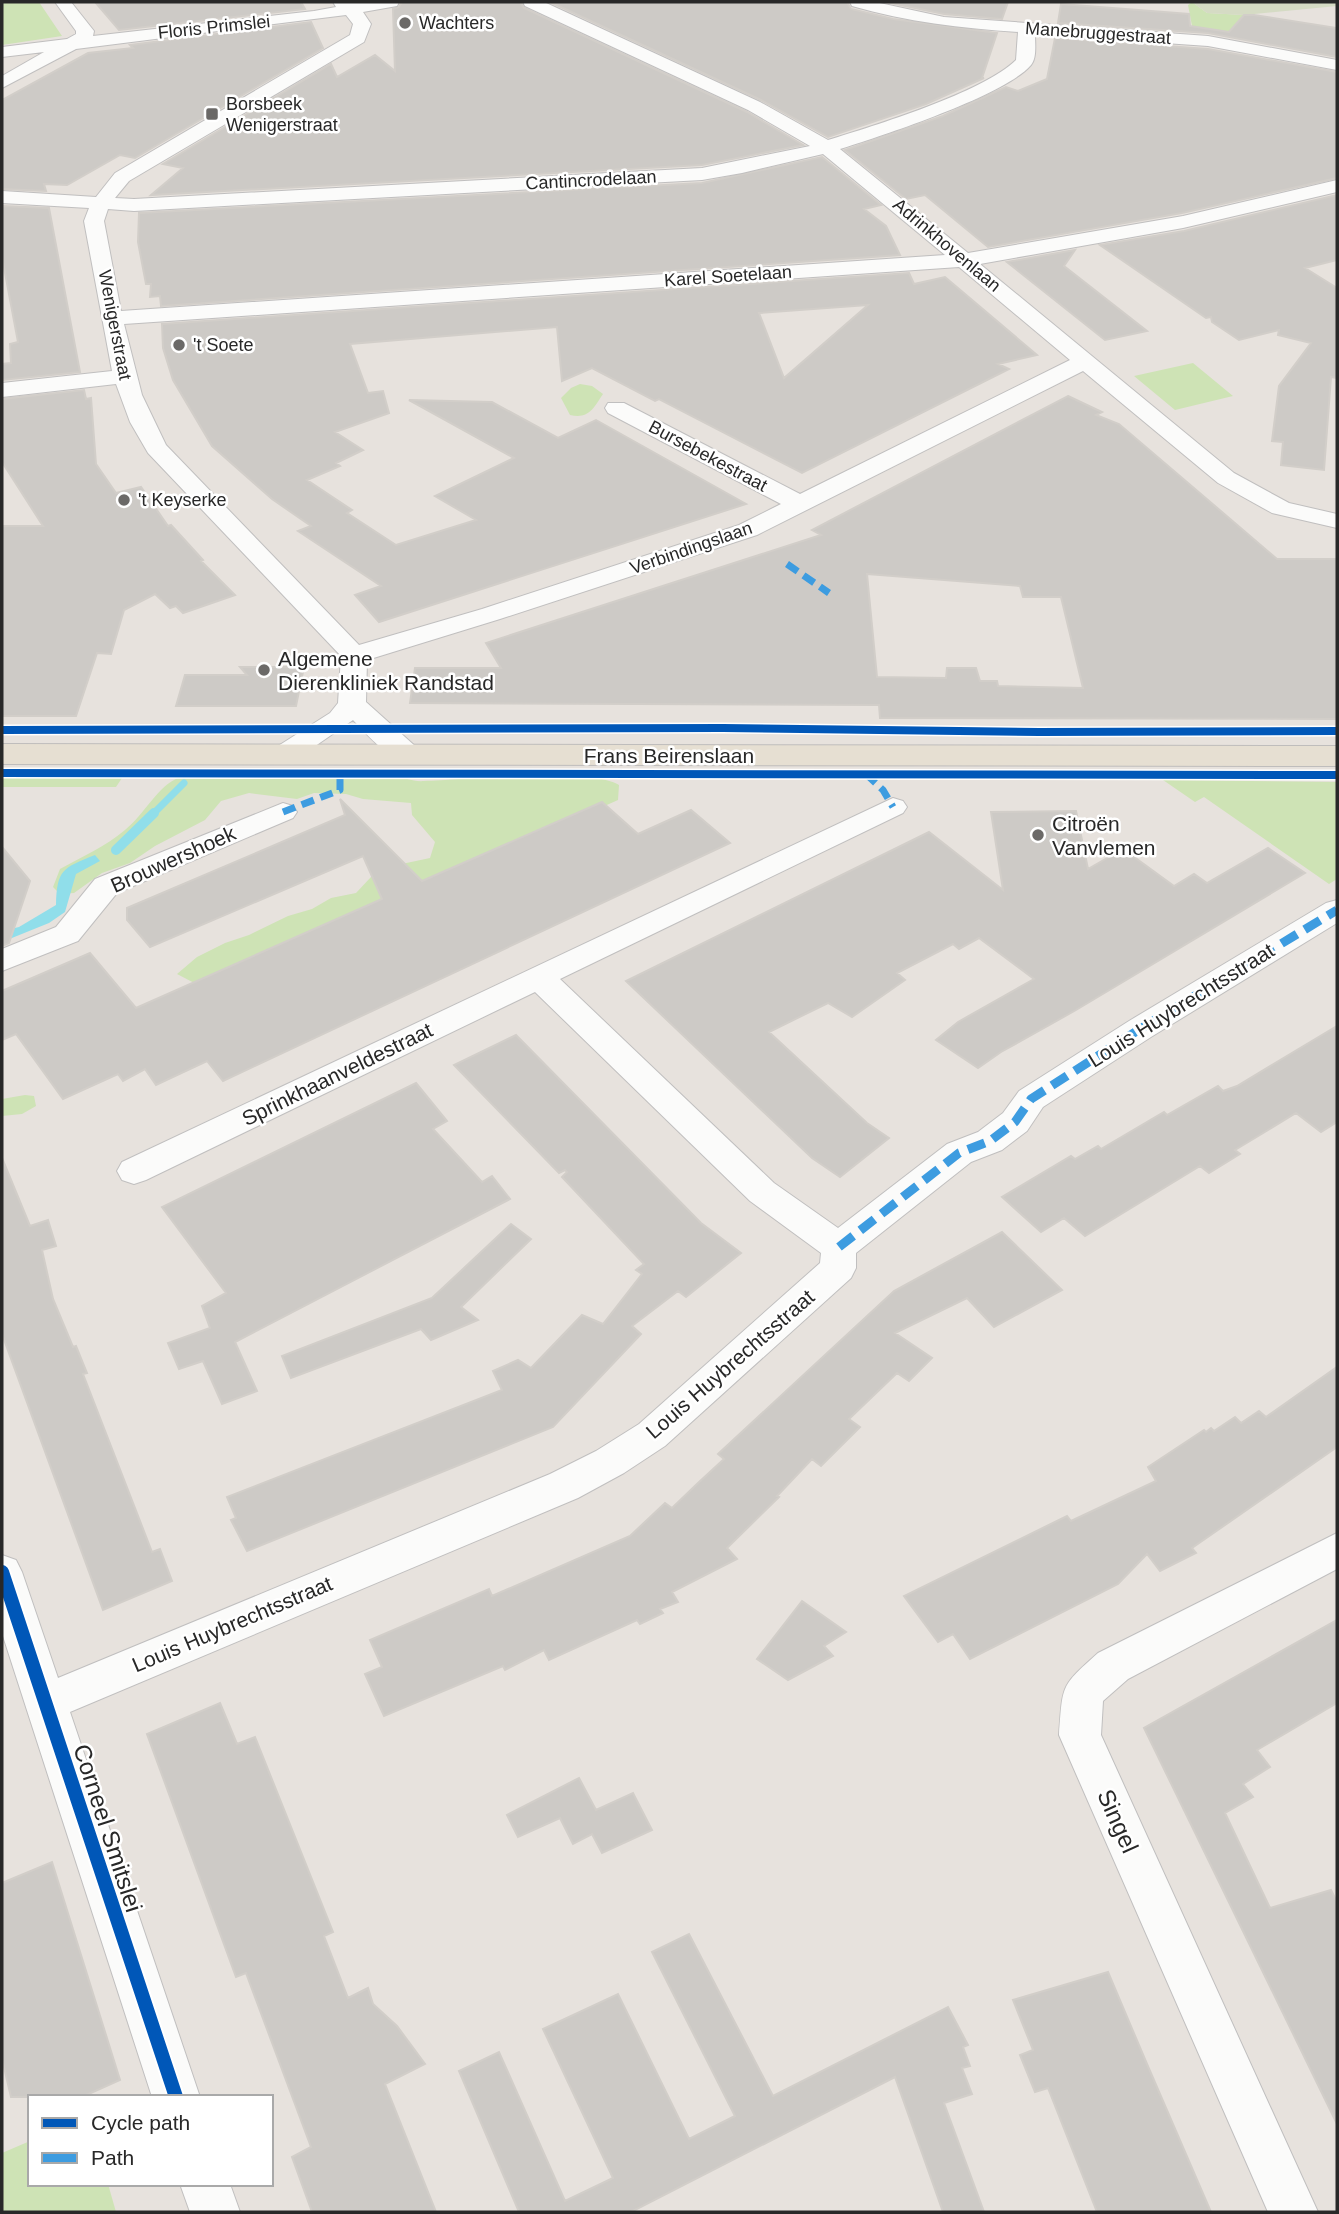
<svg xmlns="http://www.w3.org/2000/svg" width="1339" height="2214" viewBox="0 0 1339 2214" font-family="Helvetica,sans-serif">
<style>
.green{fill:#cee3b5}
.cemetery{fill:#d5dbc4}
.water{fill:#90deea}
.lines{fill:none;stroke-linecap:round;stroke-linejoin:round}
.stream-far1{stroke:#90deea;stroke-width:7}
.stream{stroke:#90deea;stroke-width:10}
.building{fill:#cdcac6;stroke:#d2cec9;stroke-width:2;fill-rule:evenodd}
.street-casing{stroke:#c0bfbf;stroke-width:2}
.primary-casing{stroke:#bfbdbc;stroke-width:2}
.street{fill:#fbfbfa;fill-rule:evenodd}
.primary{fill:#e6dfd2;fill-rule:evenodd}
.quiet-far1{stroke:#3d9ce0;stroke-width:7;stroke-dasharray:13 7;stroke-linecap:butt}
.quiet{stroke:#3d9ce0;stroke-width:9;stroke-dasharray:18 9;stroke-linecap:butt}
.cycleway-far1-casing{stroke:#fff;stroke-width:11}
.cycleway-casing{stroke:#fff;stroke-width:18}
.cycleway-far1{stroke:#0057b8;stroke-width:8}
.cycleway{stroke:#0057b8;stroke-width:14}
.poi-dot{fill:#6b6967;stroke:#fff;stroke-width:2.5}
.labels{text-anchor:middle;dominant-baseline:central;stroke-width:5;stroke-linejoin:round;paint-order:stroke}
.far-poi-label{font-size:18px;fill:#282828;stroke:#fff;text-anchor:start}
.far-street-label{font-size:18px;fill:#282828;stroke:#fff}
.poi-label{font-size:21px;fill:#282828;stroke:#fff;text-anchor:start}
.street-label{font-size:21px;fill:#282828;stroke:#fff}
.near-street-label{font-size:24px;fill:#282828;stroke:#fff}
</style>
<rect width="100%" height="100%" fill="#e7e2dd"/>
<path class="green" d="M2 2H39L62 36 2 45Z
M1192 2 1207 13 1244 15 1230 32 1217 35 1193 31 1188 5Z
M1193 363 1233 396 1175 410 1134 376Z
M580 384 592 386 603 394C593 409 589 419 570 415L561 398 571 388Z
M180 777C251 778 322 778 393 777 404 777 413 782 424 781 467 780 586 766 619 785L618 800 200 986 177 974 197 957 225 943 249 935 288 916 312 909 331 898 356 893 371 877 392 878 397 865 430 858 435 842 412 815 411 803 363 799 346 794 314 793 297 799 249 793 221 801 205 820 155 846 130 863 102 873 74 893 60 894 53 887 60 869C82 857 106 846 125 830 145 814 157 786 180 777Z
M2 778H122L116 787H2Z
M1163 780 1337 782V879L1329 884 1204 797 1195 802Z
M25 1095 34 1096 36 1106 22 1114 2 1116V1099Z
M30 2141V2184H108L116 2212H2V2153Z"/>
<path class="cemetery" d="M1192 2H1337V6L1244 15 1207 13Z"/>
<path class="water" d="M95 855 100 861 76 874 65 912 49 923 2 942V931L19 927 56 905C57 870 62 868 95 855Z"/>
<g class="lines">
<path class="stream-far1" d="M152 815 184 783"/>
<path class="stream" d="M116 850 154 813"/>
</g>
<path class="building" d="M95 2H301L305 9 119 30Z
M402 2H520L524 8 747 112 803 145 702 165 151 195 183 168 163 164 331 64 337 77 375 55 395 71 393 9 399 7Z
M550 2H847L851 9 893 19 997 33 982 78H984L926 104 828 137 761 100Z
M886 2H1008L1002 19 944 14Z
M1061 4 1189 14 1190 26 1229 32 1244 15H1254L1337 28V57L1208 33 1058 23Z
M311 22 323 48 135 158 120 155 67 185 44 184 46 191 2 189V100L88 53 133 48 130 45Z
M1055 38 1208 49 1337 72V178L1182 213 988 247 925 195 906 199 845 150 943 116 1006 87 1018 91 1047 79Z
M822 157 881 205 864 209 886 226 900 255 161 306 160 296 150 297 151 284H146L138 242 139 213 702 183Z
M1337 195V260L1305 268 1337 288V378L1331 377 1324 470 1281 465 1283 442 1272 441 1279 386 1311 343 1278 335 1279 330 1239 340 1212 322 1211 317 1206 318 1100 245 1184 231Z
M2 206 49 208 80 372 2 380V364L11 363 10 344 18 342 2 257Z
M1075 250 1064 266 1147 331 1105 340 1007 262Z
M909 273 914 284 945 277 1037 355 998 364 1009 369 802 473 659 399 655 401 592 368 562 381 557 327 350 344 368 393 383 391 389 413 335 432 363 450 336 463 340 466 307 480 352 510 347 513 396 545 476 520 435 496 514 458 409 400 492 402 558 438 596 420 746 504 379 622 355 595 381 586 298 531 311 526 272 499 212 446 173 380 163 348 162 324ZM868 305 784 378 759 313Z
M84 390 86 399 91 398 96 464 116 493 141 487 168 526 171 525 203 560 201 561 235 595 183 613 176 606 170 608 155 594 124 610 111 654 97 653 76 716H2V526H43L2 462V399Z
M1068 396 1102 412 1096 415 1119 424 1277 559H1337V719L880 718 879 705 410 703 415 668H501L486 643 821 535 812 530ZM867 574 1020 586 1023 597H1061L1083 688 998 686 997 681H980L976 668H947L946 678 877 677Z
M240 667H304L296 706H176L185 675H247Z
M340 799 422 881 602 802 638 834 691 810 730 843 223 1081 207 1061 156 1085 145 1069 123 1081 118 1074 63 1099 16 1034 2 1040V991L90 953 136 1008 382 899 363 856 150 947 127 920V908L345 815Z
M1076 811 1088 869 1123 849 1174 886 1194 874 1207 883 1268 848 1305 873 1076 1010 1001 1052 978 1068 936 1040 958 1022 1034 979 979 938 959 949 953 944 897 973 905 980 852 1017 828 1003 769 1032 867 1123 889 1138 840 1177 812 1158 626 981 929 832 1003 890 991 812Z
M2 847 30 881 9 943 2 946Z
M1337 1026V1122L1321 1132 1296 1113 1235 1150 1240 1154 1209 1173 1200 1166 1085 1236 1064 1218 1041 1232 1002 1197 1071 1156 1075 1159 1098 1146 1101 1149 1164 1112 1167 1115 1218 1086 1223 1091 1237 1086Z
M516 1035 701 1223 741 1253 686 1297 678 1291 632 1326 641 1334 553 1427 247 1551 231 1520 236 1518 227 1497 502 1390 493 1371 518 1360 531 1368 582 1315 603 1324 642 1274 636 1270 644 1264 562 1177 567 1172 565 1170 559 1173 454 1065Z
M416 1083 447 1121 433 1129 482 1182 492 1176 510 1199 235 1342 257 1391 222 1404 203 1361 179 1369 168 1343 210 1328 202 1306 226 1293 162 1207Z
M2 1158 30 1226 48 1220 56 1246 42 1250 53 1299 73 1347 76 1346 87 1373 83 1374 152 1552 160 1549 172 1581 103 1610 2 1334Z
M511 1224 531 1239 461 1307 478 1320 431 1340 421 1329 291 1378 282 1356 432 1298Z
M1002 1232 1062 1290 994 1327 967 1298 895 1333 932 1358 909 1381 897 1373 849 1419 860 1427 821 1466 812 1459 777 1496 779 1497 727 1548 737 1559 672 1592 678 1602 660 1609 663 1613 640 1624 637 1620 549 1660 544 1650 505 1670 503 1666 384 1716 365 1674 382 1667 370 1640 489 1589 492 1596 630 1536 665 1503 672 1508 698 1483 724 1459 718 1454 894 1291Z
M1337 1367V1447L1192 1548 1196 1553 1160 1571 1147 1554 1118 1584 970 1659 953 1634 938 1642 904 1596 1067 1516 1071 1521 1156 1481 1148 1467 1204 1430 1206 1432 1211 1428 1214 1431 1235 1417 1241 1423 1259 1411 1266 1417Z
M802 1601 846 1632 824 1646 833 1656 788 1680 757 1659Z
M1337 1620V1703L1257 1750 1270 1767 1243 1784 1253 1797 1225 1813 1270 1908 1331 1890 1337 1902V2124L1144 1728Z
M220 1703 237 1744 255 1737 333 1932 324 1936 348 1998 368 1988 373 2004 397 2026 425 2064 385 2084 436 2212H312L292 2157 311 2147 246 1973 236 1977 147 1734Z
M579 1778 596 1810 633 1793 652 1830 602 1853 592 1834 573 1844 560 1818 518 1837 507 1815Z
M52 1862 120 2080 82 2097H11L2 2059V1883Z
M689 1934 773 2096 948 2007 968 2045 963 2047 970 2066 962 2068 972 2094 944 2103 984 2212H943L895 2077 631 2212H519L459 2071 499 2052 565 2201 613 2178 543 2029 618 1994 689 2139 735 2116 652 1952Z
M1108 1972 1147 2064 1211 2212H1097L1048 2088 1035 2092 1020 2055 1033 2050 1013 2000Z"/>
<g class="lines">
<g class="street-casing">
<path id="street" d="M55 2H71L94 31 93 36 314 11 336 7 333 2H399L397 6 363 12 371 24 364 42 129 181 115 198 134 199 702 168 810 146 748 110 525 6 523 2H544L760 102 828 140C874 126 984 92 1016 60L1018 32C961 28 907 22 852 6L850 2H875L944 17 1208 36 1337 60V70L1208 46 1035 34C1035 43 1037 58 1031 65 1006 95 882 136 840 149L968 253 1183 216 1337 180V192L1183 228 980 264 1234 473 1289 503 1337 514V528L1272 513 1218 483 1083 371 757 535 500 619 367 660 366 702 425 755 421 761C394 768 371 738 353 720L295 760 285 762 275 760 271 754 275 748 330 713 338 703 341 656 148 453 130 422 116 384 2 397V383L112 371 84 221 89 208 2 203V191L96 197 115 173 350 35 353 24 346 15 76 49 2 88V76L44 52 2 57V47L67 39 76 34V31ZM823 154 945 255 121 311 104 221 108 209 134 211 702 180 742 173ZM959 267 1070 360 800 494 624 403H608L605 408 608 413 781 504 739 525 482 609 359 645 166 445 142 395 124 324Z
M893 798 903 801 907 807 903 813 560 979 774 1183 838 1228 947 1144 978 1132 1003 1113 1019 1091 1129 1021 1326 903 1337 900V923L1151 1037 1043 1107 1027 1131 1002 1150 971 1162 856 1253V1268L851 1278 665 1446 624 1473 578 1498 70 1712 200 2097H152L2 1633V1555L16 1560 22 1572 58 1678 550 1474 596 1451 639 1424 820 1263 821 1253 750 1201 535 992 146 1180 134 1184 122 1180 117 1171 122 1162Z
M283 803 293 806 297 812 293 818 117 893 78 941 2 971V949L56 927 95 879Z
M1337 1533V1569L1128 1679 1103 1701 1101 1735 1318 2212H1268L1059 1735C1063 1684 1060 1687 1098 1653Z
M180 2184H230L240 2212H190Z"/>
</g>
<g class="primary-casing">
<path id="primary" d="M2 744 1337 746V766L2 764Z"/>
</g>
<use href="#street" class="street"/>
<use href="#primary" class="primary"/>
<path class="quiet-far1" d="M787 564 829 593
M866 774 883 790 893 807
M283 812 340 790V774"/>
<path class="quiet" d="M839 1247 959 1153 990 1141 1015 1122 1031 1099 1140 1029 1337 910"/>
<g class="cycleway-far1-casing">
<path id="cycleway-far1" d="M2 730 723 728 1039 732 1337 731
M2 773 1337 775"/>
</g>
<g class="cycleway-casing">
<path id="cycleway" d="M2 1572 176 2097"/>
</g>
<use href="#cycleway-far1" class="cycleway-far1"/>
<use href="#cycleway" class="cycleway"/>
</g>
<g class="poi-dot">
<circle cx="405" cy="23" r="7"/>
<rect x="205" y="107" width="14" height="14" rx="3.5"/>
<circle cx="179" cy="345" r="7"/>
<circle cx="124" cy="500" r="7"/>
<circle cx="264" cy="670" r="7"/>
<circle cx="1038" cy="835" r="7"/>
</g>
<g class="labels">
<g class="far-poi-label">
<text x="419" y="23">Wachters</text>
<text x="226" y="104">Borsbeek<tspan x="226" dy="21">Wenigerstraat</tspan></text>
<text x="193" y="345">'t Soete</text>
<text x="138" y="500">'t Keyserke</text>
</g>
<g class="far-street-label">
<text transform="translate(214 27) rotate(-6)">Floris Primslei</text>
<text transform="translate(1098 33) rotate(4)">Manebruggestraat</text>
<text transform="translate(591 180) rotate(-3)">Cantincrodelaan</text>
<text transform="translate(947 245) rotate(40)">Adrinkhovenlaan</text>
<text transform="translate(728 276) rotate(-4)">Karel Soetelaan</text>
<text transform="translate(115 325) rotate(79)">Wenigerstraat</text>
<text transform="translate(708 456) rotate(28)">Bursebekestraat</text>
<text transform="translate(691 548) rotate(-19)">Verbindingslaan</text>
</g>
<g class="poi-label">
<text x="278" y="658">Algemene<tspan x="278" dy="24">Dierenkliniek Randstad</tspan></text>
<text x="1052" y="823">Citroën<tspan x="1052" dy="24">Vanvlemen</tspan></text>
</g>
<g class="street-label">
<text x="669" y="755">Frans Beirenslaan</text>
<text transform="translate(173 859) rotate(-24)">Brouwershoek</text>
<text transform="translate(1181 1005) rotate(-32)">Louis Huybrechtsstraat</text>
<text transform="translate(337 1074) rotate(-26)">Sprinkhaanveldestraat</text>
<text transform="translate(730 1364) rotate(-41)">Louis Huybrechtsstraat</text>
<text transform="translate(232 1624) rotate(-23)">Louis Huybrechtsstraat</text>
</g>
<g class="near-street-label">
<text transform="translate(1118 1821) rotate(66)">Singel</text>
<text transform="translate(108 1828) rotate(72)">Corneel Smitslei</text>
</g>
</g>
<rect width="1339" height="2214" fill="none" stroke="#282828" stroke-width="7"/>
<rect x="28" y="2095" width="245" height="91" fill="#ffffff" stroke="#a9a9a9" stroke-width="2"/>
<rect x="42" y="2118" width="35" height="10" fill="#0057b8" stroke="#a9a9a9" stroke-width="2"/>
<text x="91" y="2130" font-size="21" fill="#282828">Cycle path</text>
<rect x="42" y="2153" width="35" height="10" fill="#3d9ce0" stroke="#a9a9a9" stroke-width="2"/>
<text x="91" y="2165" font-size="21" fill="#282828">Path</text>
</svg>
